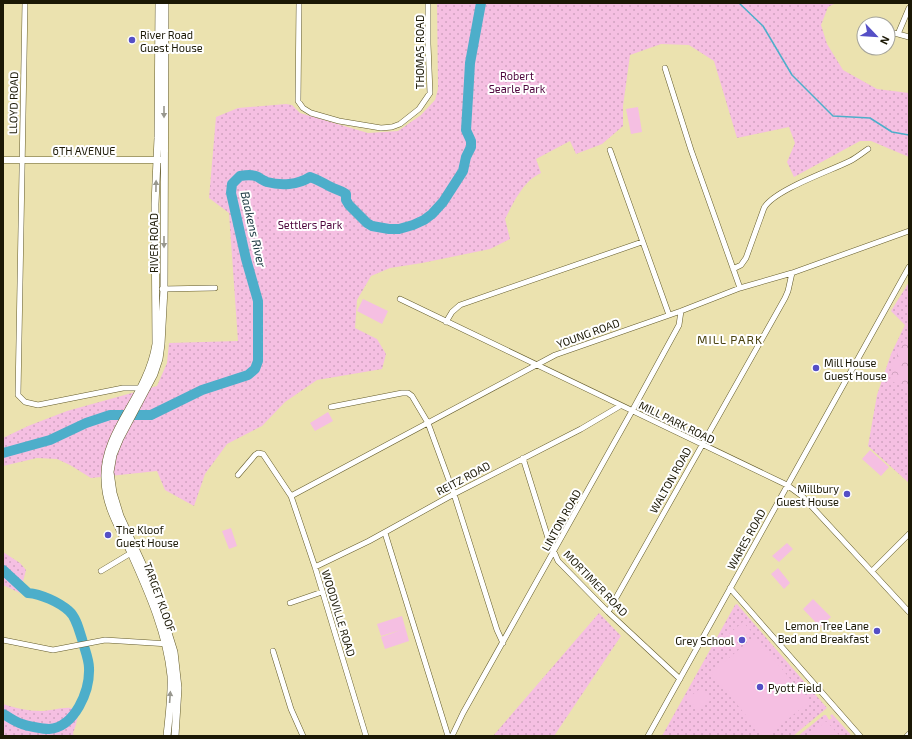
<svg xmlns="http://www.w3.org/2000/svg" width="912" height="739" viewBox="0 0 912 739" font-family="'Exo 2',sans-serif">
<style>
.grass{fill:url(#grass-dots)}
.forest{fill:url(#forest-crowns)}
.garden{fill:#f5bfe2}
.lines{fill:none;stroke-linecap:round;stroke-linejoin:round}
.stream{stroke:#4daeca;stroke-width:1.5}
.river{stroke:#4daeca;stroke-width:10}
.minor-casing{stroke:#635b2b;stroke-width:6}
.tertiary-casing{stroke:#635b2b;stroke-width:7}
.secondary-casing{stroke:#635b2b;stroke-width:8}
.minor{stroke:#fff;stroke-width:5}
.tertiary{stroke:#fff;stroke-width:6}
.secondary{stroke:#fff;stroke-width:7}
.oneway{fill:#98978e}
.poi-dot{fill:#554fc6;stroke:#fff;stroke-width:1.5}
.labels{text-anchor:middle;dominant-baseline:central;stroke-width:4;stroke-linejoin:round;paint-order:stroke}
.poi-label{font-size:11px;fill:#1b1805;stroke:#fff;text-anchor:start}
.street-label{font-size:11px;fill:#1b1805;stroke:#fff}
.park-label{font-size:11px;fill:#4e063d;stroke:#fff}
.water-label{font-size:12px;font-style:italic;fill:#123039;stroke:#fff}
.neighbourhood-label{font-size:12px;letter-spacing:1px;fill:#4a4210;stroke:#fff}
</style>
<defs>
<pattern id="grass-dots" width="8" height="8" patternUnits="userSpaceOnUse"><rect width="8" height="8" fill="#f5bfe2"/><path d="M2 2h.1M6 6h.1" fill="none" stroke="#d1a3c0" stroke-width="1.8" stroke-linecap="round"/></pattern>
<pattern id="forest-crowns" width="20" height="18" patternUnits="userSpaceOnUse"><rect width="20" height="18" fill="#f5bfe2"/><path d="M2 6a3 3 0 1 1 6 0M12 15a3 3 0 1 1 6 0" fill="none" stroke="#d1a3c0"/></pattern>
</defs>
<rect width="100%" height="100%" fill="#ebe2af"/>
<path class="grass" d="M437 3H836L828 7 821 25 827 44 843 70 877 89 909 93V157L871 141H860L794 177 787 162 795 143 789 127 737 138 714 61 689 45 661 44 630 55 623 106V126L602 144 576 154 570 141 536 159 541 173C523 181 514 202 505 219L510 239 490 249 422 263 390 268 371 276 357 300 355 328 377 339 386 354 382 369 317 380 285 402 262 426 227 444 205 474 194 506 165 490 157 471 91 478 70 465 57 459 37 458 3 466V438L28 426 67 411 157 386 167 363 169 343 238 341 229 213 209 198 216 117 238 108 286 104 292 105 300 113 368 133 398 131 421 115 435 100 438 89Z
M909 282V483L868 446 877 395 891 354 905 325 891 311Z
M3 552 20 563 26 570 20 593 3 585Z
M737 604 827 708 793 736H662L735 605Z
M599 613 621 636 554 736H493Z
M3 704C15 708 28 711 40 711 60 711 88 695 73 733L74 736H3Z
M832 714 852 736H798L824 715H826L829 720 832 718 830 716Z"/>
<path class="forest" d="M904 339 909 340V391L890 380 892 365Z"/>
<path class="garden" d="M638 107 642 132 631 134 626 109Z
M363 299 388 311 382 324 357 311Z
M328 412 333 421 315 431 310 423Z
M870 450 889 467 881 476 862 459Z
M231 528 237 546 229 549 222 531Z
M787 543 793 549 779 562 772 556Z
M778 568 790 583 784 589 771 574Z
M813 599 831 617 820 627 803 609Z
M402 616 409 641 385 649 381 637 401 630 381 636 377 624Z
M743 622 751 631 728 650 723 643 726 641 724 638Z
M755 636 809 702 767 736H763L711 673Z
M701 688 711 700 698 711 688 698Z
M826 721 840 736H809Z"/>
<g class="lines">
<path class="stream" d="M739 3 763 26 792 75 833 116 870 118 892 132 909 135"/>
<path class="river" d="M3 453 50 440 86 423 110 415H151L202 390 248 375 255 369 258 361V301L246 259 231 193 232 184 240 176C246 175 252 174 258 177 261 179 264 181 267 182 281 186 298 185 310 177 319 180 323 183 331 187 336 190 341 190 346 194V200L349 205 367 223 372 226 389 229H399L413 225 424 220 432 214 443 202 463 171 466 157 471 147V141L466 130 469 81 470 63 481 3
M3 570 28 593C41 594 59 602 69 611 76 617 79 630 82 639 84 648 89 659 89 668 90 691 75 727 49 729 43 729 27 726 22 724 15 722 9 717 3 714"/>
<g class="minor-casing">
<path id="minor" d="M25 3 18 395 25 402 38 405 123 388H140
M299 3 298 101 303 108 311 113 339 121 381 128 392 127 400 124 419 109 430 93 428 44V3
M909 8 898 34 909 37
M870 22 872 24
M888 32 898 34
M665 68 691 150 740 288
M610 150 669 315
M733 269 741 265 746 258 764 208C774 190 830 171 850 161 856 158 862 153 868 149
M162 289 215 288
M400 299 787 485 802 496 909 612
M446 322 452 312 460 305 642 242
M331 407 402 393H408L412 396 428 423 454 494 497 630 503 643
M523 458 548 538 558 561 608 612 680 679
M238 475 255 455 258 453 263 454 291 496 315 567 366 736
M291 496 555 355 681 311 740 288 792 273 909 231
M385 533 448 736
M315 567 369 541 454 494 581 429 620 406
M101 571 131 553
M872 571 909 534
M730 588 860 736
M290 603 322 592
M608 612 785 298 788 291 792 273
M3 640 53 650 105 640 169 644
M273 651 291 709 303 736
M452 736 463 713 632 411 679 325 681 311
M648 736 909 267
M907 736 909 734"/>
</g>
<g class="tertiary-casing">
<path id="tertiary" d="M3 160H161"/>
</g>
<g class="secondary-casing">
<path id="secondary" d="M159 3 158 138 155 204 156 344C154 357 150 368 145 379 131 411 103 442 105 479 105 507 121 530 132 555 149 593 167 634 171 676 172 695 169 716 167 736
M165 3 164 289 161 344 159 359 154 374 120 438 113 455 110 472 113 493 120 516 156 594 174 652 178 688 175 736"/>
</g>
<use href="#minor" class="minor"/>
<use href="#tertiary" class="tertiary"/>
<use href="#secondary" class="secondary"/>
</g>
<defs><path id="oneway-solid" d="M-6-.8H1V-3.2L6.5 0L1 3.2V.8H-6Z"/></defs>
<g class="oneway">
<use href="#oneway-solid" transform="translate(164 112) rotate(90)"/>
<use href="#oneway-solid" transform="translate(156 186) rotate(-89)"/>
<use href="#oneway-solid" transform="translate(164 242) rotate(90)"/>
<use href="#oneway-solid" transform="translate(170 697) rotate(-86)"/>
</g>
<g class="poi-dot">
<circle cx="132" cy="40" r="4"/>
<circle cx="816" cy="368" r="4"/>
<circle cx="847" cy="494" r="4"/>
<circle cx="108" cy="535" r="4"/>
<circle cx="877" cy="631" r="4"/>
<circle cx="742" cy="640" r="4"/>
<circle cx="760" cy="687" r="4"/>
</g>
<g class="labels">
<g class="poi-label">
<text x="140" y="34">River Road<tspan x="140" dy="13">Guest House</tspan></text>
<text x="824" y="362">Mill House<tspan x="824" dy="13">Guest House</tspan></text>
<text x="839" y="488" text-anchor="end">Millbury<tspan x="839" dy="13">Guest House</tspan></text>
<text x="116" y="529">The Kloof<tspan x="116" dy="13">Guest House</tspan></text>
<text x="869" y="625" text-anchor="end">Lemon Tree Lane<tspan x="869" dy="13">Bed and Breakfast</tspan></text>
<text x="734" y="640" text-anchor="end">Grey School</text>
<text x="768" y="687">Pyott Field</text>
</g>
<g class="street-label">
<text transform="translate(419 52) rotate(-90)">THOMAS ROAD</text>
<text transform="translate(13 103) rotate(-89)">LLOYD ROAD</text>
<text x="84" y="150">6TH AVENUE</text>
<text transform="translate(153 243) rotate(-90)">RIVER ROAD</text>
<text transform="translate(588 333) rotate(-20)">YOUNG ROAD</text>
<text transform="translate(677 422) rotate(26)">MILL PARK ROAD</text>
<text transform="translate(463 478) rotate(-28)">REITZ ROAD</text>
<text transform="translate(670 480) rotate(-61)">WALTON ROAD</text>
<text transform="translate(561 520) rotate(-61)">LINTON ROAD</text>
<text transform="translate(746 539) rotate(-61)">WARES ROAD</text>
<text transform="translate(596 583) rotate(46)">MORTIMER ROAD</text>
<text transform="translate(160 597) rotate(70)">TARGET KLOOF</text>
<text transform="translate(339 613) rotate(73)">WOODVILLE ROAD</text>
</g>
<g class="park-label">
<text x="517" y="75">Robert<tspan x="517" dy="13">Searle Park</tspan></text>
<text x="310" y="224">Settlers Park</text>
</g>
<g class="water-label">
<text transform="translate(254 229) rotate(77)">Baakens River</text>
</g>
<g class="neighbourhood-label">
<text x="730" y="339">MILL PARK</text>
</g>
</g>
<rect width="912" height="739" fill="none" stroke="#1b1805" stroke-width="8"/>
<g transform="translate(876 36) rotate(115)"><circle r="19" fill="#ffffff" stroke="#a4a39b"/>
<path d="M0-3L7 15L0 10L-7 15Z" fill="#554fc6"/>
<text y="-6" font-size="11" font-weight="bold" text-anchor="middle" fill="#1b1805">N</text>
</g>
</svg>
